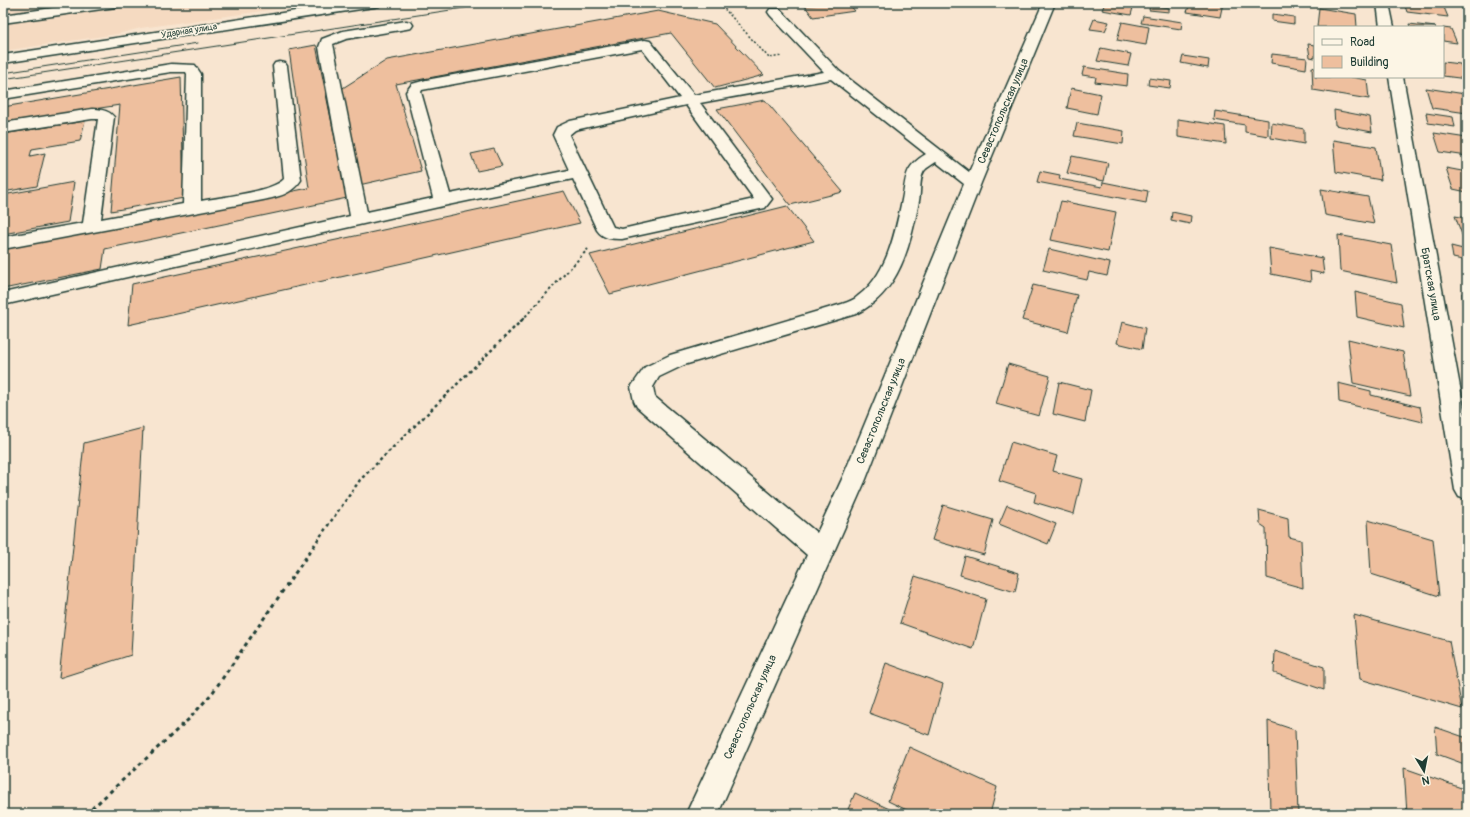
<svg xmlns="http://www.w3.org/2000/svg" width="1470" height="817" viewBox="0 0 1470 817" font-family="Pangolin,sans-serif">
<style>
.built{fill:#f5dac1}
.building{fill:#eebf9e;stroke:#1f3d34}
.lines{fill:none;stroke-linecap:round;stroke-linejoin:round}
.minor-casing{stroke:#1f3d34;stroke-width:3}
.path-far3{stroke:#1f3d34;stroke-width:1.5;stroke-dasharray:2 2;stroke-linecap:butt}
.path-far2{stroke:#1f3d34;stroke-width:2;stroke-dasharray:2.5 2.5;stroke-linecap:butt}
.path-far1{stroke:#1f3d34;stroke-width:2.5;stroke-dasharray:3 3;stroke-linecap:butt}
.path{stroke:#1f3d34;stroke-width:3;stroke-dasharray:4 4;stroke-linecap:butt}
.minor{fill:#fcf5e5;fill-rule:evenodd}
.tram{stroke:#1f3d34;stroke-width:1}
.labels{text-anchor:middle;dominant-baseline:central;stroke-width:3;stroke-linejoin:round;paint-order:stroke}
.far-street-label{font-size:9px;fill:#1f3d34;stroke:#fcf5e5}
.street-label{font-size:11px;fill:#1f3d34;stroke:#fcf5e5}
</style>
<rect width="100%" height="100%" fill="#f8e5d0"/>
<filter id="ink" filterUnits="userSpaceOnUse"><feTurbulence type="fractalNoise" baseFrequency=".025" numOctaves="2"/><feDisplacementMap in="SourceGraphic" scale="8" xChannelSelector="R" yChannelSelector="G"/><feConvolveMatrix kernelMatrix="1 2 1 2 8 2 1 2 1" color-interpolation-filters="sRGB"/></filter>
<g filter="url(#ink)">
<path class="built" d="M3 3H319L141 28 117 34 3 51Z"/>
<path class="building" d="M830 3H848L855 11 813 17 805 6Z
M1105 3H1127L1134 4 1131 15 1102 10Z
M1190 3H1223L1220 17 1187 12Z
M1404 3 1443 5 1448 17 1407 12Z
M1150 5 1169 8V12L1149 10Z
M1319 8 1356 14 1357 27H1317Z
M658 11 715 24 764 75 715 88 671 33 396 84 421 171 359 185 338 91 387 60Z
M1272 14 1294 17V24L1272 21Z
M1143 16 1182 22 1181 29 1141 23Z
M1094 19 1109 22 1105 31 1090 29Z
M1122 22 1149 27 1146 45 1117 40Z
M1409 24 1436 27H1410Z
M1443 28 1451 29 1457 43 1443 41Z
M1308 44 1315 45V58L1310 57Z
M316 45 347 198 105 249 102 269 3 289V248L309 188 289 50Z
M1101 48 1131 54 1128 66 1097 61Z
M1272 54 1307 58 1306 69 1271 63Z
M1183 56 1209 60 1208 68 1181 63Z
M1443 62 1460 64 1467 79 1443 76Z
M1084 67 1128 74 1127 86 1095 82 1096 77 1082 75Z
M1312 67 1315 68V77H1351L1367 80 1369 99 1313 90Z
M181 77 184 198 111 211 120 105 3 123V107Z
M1149 78 1171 81 1170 88 1148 85Z
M1071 88 1101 94 1097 114 1067 108Z
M1426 88 1465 94 1467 99V113L1432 108Z
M765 100 843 192 790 205 717 109Z
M1334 110 1370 117 1372 132 1335 125Z
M1215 111 1268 120V136L1245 132V125L1214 120Z
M1426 113 1453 117 1455 127 1428 123Z
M1178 119 1225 126 1226 144 1178 137Z
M85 121 80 141 32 149 30 156 45 153 37 186 3 192V134Z
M1077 123 1124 131 1123 144 1074 136Z
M1272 123 1304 129V144L1271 138Z
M1434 133 1467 138V156L1440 152Z
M1333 140 1376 147 1381 180 1336 172Z
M494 149 502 166 477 171 471 154Z
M1072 156 1108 163 1104 181 1067 173Z
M1446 168 1467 172V192L1453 189Z
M1040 171 1060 175 1059 179 1102 187 1103 182 1148 191 1146 203 1037 182Z
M74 182 68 222 3 234V195Z
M1321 189 1368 197 1374 224 1325 215Z
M564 191 580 223 128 325 132 284Z
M1061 201 1116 212 1108 252 1051 240Z
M787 206 814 241 610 294 590 255Z
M1172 212 1191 216 1190 224 1171 220Z
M1455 216 1467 218V241L1464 240Z
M1338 235 1391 245 1397 283 1340 271Z
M1451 246 1467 250V261L1453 258Z
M1269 248 1322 258 1324 274 1310 271 1311 282 1271 274Z
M1049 249 1110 263 1107 276 1089 272 1087 280 1043 270Z
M1033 285 1077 295 1068 332 1022 320Z
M1355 292 1401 303 1404 328 1357 317Z
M1462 293 1467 295V317L1463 316Z
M1122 322 1145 328 1142 349 1117 343Z
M1348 339 1403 352 1410 396 1353 383Z
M1008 364 1050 376 1039 416 996 404Z
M1059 382 1091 390 1085 422 1053 414Z
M1338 383 1371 391V395L1420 407 1423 422 1339 402Z
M143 428 131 655 59 678 84 443Z
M1011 442 1057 456 1053 471 1082 479 1074 514 1034 502 1036 493 999 481Z
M943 505 993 520 984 555 932 540Z
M1007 505 1056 524 1048 544 999 524Z
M1259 510 1288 518 1289 537 1301 540 1303 588 1267 578 1266 528 1260 524Z
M1368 520 1433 539 1439 596 1371 574Z
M965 556 1019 573 1015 592 960 575Z
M915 576 986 599 973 649 900 623Z
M1354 615 1449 641 1462 709 1360 679Z
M1275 651 1324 667V690L1274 673Z
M886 663 943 684 929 735 869 713Z
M1268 721 1295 730 1298 814H1275L1270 812Z
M1435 727 1467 738V765L1437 754Z
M909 747 997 787 990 814H915L888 801Z
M1404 768 1467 790V814H1407Z
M855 793 900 814H846Z"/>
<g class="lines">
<g class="minor-casing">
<path id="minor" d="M88 3H122L121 6 116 7 3 23V15Z
M348 3H380L379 6 374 7 3 63V55Z
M1043 3H1055L981 183 866 479 718 814H686L807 555 637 407 634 401 631 387 645 367 670 355 842 304C848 302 854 300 858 296 887 275 895 233 902 200 907 177 903 168 926 154L831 79 700 103 772 199 765 208 622 239C612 239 603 239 597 230L573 179 443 206 3 305V293L350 216 319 47 322 39 343 31 406 21 411 22 413 25 411 28 406 29 346 39 333 44 367 212 433 198 406 92 412 84 426 80 645 40 650 41 694 95 824 72 770 15 768 12 770 9H780L839 71 969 172ZM642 49 680 98 570 121 557 127 553 135 569 170 450 194 421 92 422 90ZM686 105 754 199 622 229 613 227 569 135 575 130ZM936 162 964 184 842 479 817 533 655 397 653 387 659 377 684 365 856 314C900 292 910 246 919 201 921 192 919 179 924 171 927 167 932 165 936 162Z
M1377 3H1389L1394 27H1380Z
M280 62 285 63 287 66 301 180C292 194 278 197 263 200L3 249V237L83 223 98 119H92L3 133V123L92 109C100 109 109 110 114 117L101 219 183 204 187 74 186 72H171L3 99V91L171 64 195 65 201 74V201C220 197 272 192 284 179L273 66 275 63Z
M1389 77H1403L1467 425V499L1459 497 1455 490Z"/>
</g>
<path class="path-far3" d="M719 3 769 58 782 56"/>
<path class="path-far2" d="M522 320 588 249"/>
<path class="path-far1" d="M317 541 360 480 523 319"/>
<path class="path" d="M86 814 190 718 213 692 318 540"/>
<use href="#minor" class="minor"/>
<path class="tram" d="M3 73 198 43
M3 79 496 3"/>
</g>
</g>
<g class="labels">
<g class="far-street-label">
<text transform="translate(189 31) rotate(-9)">Ударная улица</text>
</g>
<g class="street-label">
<text transform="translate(1003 111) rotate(-67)">Севастопольская улица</text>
<text transform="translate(1431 284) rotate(80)">Братская улица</text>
<text transform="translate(881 411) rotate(-68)">Севастопольская улица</text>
<text transform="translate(750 707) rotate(-66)">Севастопольская улица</text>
</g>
</g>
<rect width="1470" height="817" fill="none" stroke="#fcf5e5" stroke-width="16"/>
<rect x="8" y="8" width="1454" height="801" fill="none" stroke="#1f3d34" stroke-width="1.5" filter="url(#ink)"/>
<rect x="1314" y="26" width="130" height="52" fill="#fcf5e5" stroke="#a4ab9e"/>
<rect x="1322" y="39" width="20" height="6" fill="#fcf5e5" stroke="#a4ab9e"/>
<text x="1350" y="46" font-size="12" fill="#1f3d34">Road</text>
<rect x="1322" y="56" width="20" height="12" fill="#eebf9e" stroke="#a4ab9e"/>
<text x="1350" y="66" font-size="12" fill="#1f3d34">Building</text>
<g transform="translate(1424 771) rotate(170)" stroke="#fcf5e5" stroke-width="3" paint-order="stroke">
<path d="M0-3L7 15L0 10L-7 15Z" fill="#1f3d34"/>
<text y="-6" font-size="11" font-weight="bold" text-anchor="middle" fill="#1f3d34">N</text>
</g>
</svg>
